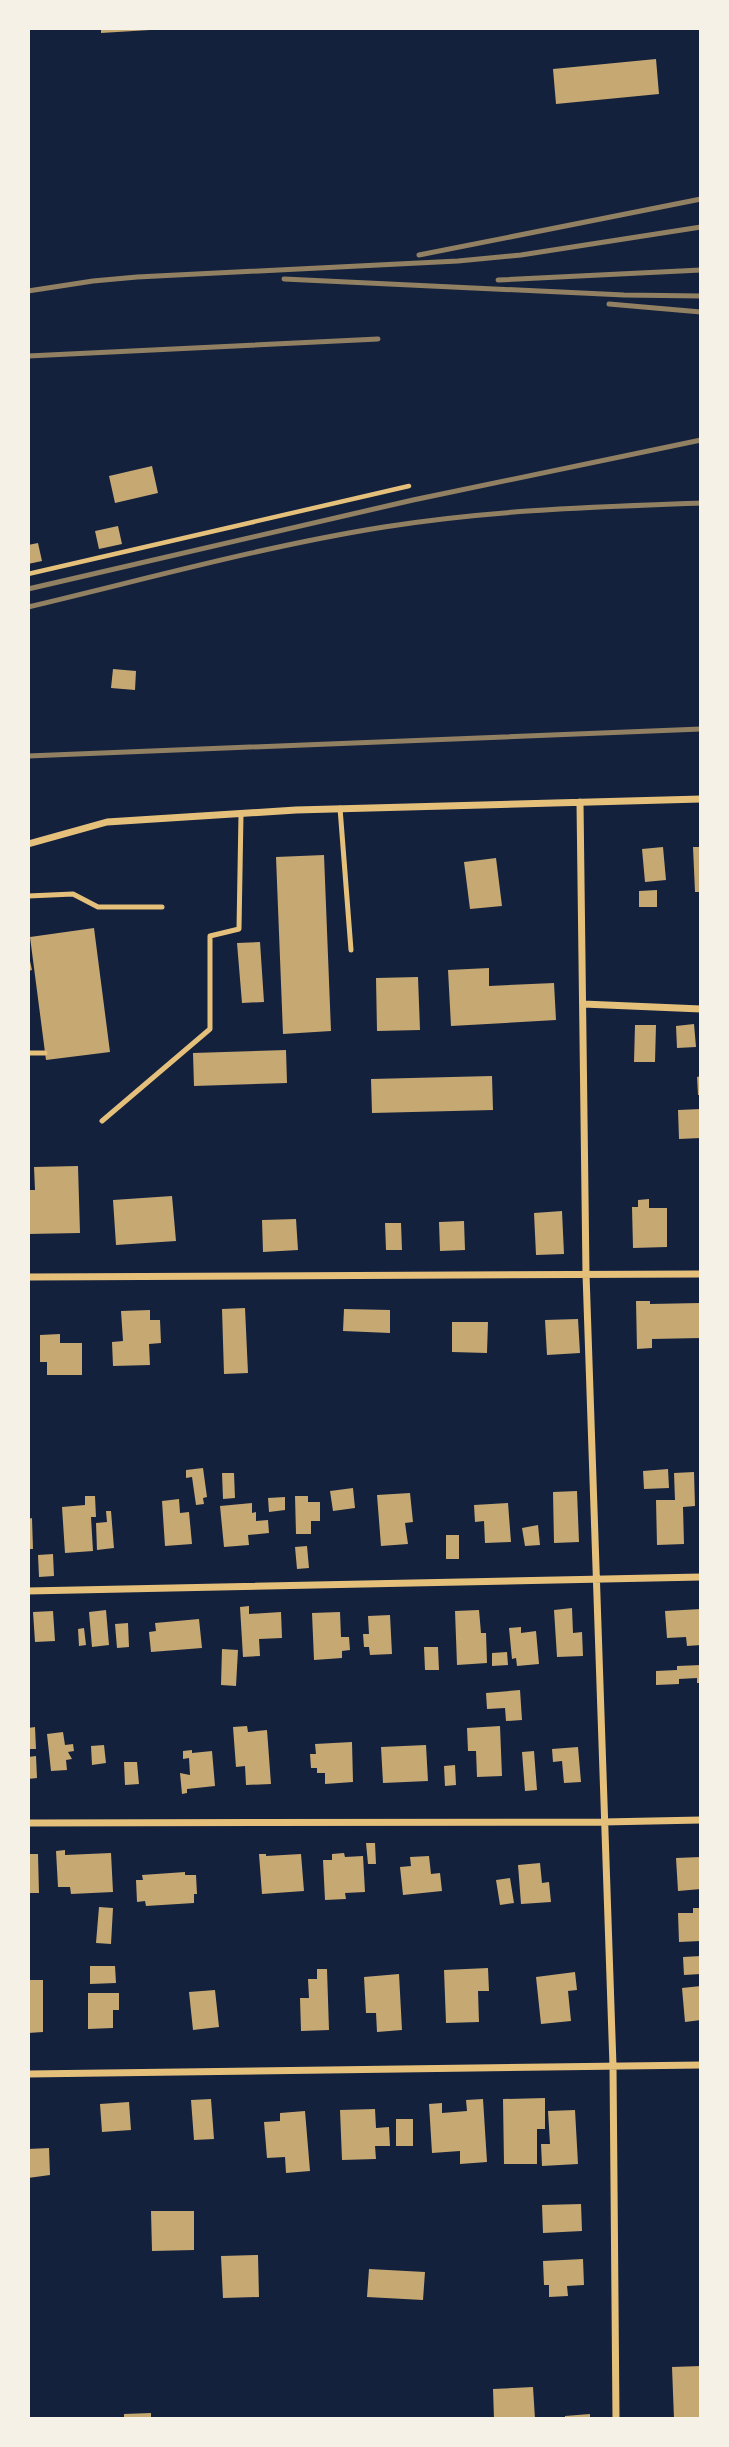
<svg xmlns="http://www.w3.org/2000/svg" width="729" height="2447" viewBox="0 0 729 2447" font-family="'PT Sans',sans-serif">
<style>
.building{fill:#c6a872}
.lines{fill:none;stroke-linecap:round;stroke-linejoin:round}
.path{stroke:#e5c07b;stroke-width:4.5}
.service{stroke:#e5c07b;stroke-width:5}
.minor{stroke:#e5c07b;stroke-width:7}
.rail{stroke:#918062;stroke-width:5}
</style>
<rect width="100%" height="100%" fill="#14213d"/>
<path class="building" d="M101 28H150V30L101 33Z
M656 59 659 94 556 104 553 69Z
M152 466 158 493 115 503 109 476Z
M118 526 122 544 99 549 95 531Z
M38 543 42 561 28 564V545Z
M113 669 136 671 135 690 111 688Z
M663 847 666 880 645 882 642 849Z
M693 847H701V892H695Z
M324 855 331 1031 283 1034 276 857Z
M496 858 502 906 470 909 464 862Z
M657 890V907H639V891Z
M94 928 110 1052 46 1060 30 937Z
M260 942 264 1002 242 1003 237 943Z
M28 952 32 970 28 971Z
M489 968V986L554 983 556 1020 451 1026 448 970Z
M418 977 420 1030 377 1031 376 978Z
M694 1024 696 1047 677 1048 676 1026Z
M635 1025H656L655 1062H634Z
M286 1050 287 1083 194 1086 193 1053Z
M492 1076 493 1110 372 1113 371 1079Z
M701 1076V1095H698L697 1077Z
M701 1109V1138L679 1139 678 1110Z
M78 1166 80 1233 28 1234V1190H35L34 1167Z
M172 1196 176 1241 116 1245 113 1200Z
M649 1199V1208H667V1247L633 1248 632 1207H638V1200Z
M562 1211 564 1254 536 1255 534 1213Z
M296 1219 298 1250 263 1252 262 1220Z
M464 1221 465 1250 440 1251 439 1222Z
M385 1223H401L402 1250H386Z
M636 1301H650V1304L700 1303 701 1338 652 1339V1348L637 1349Z
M245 1308 248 1373 224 1374 222 1309Z
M344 1309 390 1310V1333L343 1331Z
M150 1310V1320H160L161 1343 149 1344 150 1365 113 1366 112 1342 123 1341 121 1311Z
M578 1319 580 1353 547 1355 545 1320Z
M452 1322H488L487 1353 452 1352Z
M60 1334V1343H82V1375H47V1362H40V1335Z
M203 1468 207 1497 203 1498 204 1504 196 1505 192 1477 186 1478V1470Z
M668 1469 669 1488 644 1489 643 1471Z
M694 1472 695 1506 683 1507 684 1544 657 1545 656 1500H675L674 1473Z
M222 1473H234L235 1498 223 1499Z
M353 1488 355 1508 333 1511 330 1491Z
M577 1491 579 1542 554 1543 553 1492Z
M410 1493 413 1522 405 1523 408 1544 381 1546 377 1495Z
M85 1496H95L96 1517H91L93 1551 65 1553 62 1507 85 1505Z
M295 1496H308V1502H320V1521H311V1534H296Z
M285 1497V1510L269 1512 268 1498Z
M179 1499 180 1513 189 1512 192 1544 165 1546 162 1501Z
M252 1503V1513L256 1512V1521L268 1520 269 1533 248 1535 249 1545 224 1547 220 1506Z
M508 1503 511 1542 485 1543 484 1521 475 1522 474 1505Z
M106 1511H111L114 1548 97 1550 96 1523 107 1522Z
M32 1518 33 1549H28V1519Z
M538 1525 540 1545 525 1546 522 1528Z
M446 1535H459V1559H446Z
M307 1546 309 1568 297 1569 295 1547Z
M53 1554 54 1576 39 1577 38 1555Z
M249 1606V1614L281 1612 282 1638 259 1639 260 1656 243 1657 240 1607Z
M572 1608 573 1633 582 1632 583 1656 557 1657 554 1610Z
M701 1609V1645L687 1646 686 1637 667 1638 665 1611Z
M106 1610 109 1645 92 1647 89 1612Z
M479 1610 481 1633H486L487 1663 457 1665 455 1611Z
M53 1611 55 1641 35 1642 33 1612Z
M340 1612 341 1637H349L350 1650 342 1651V1658L314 1660 312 1613Z
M390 1615 392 1654 370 1655 369 1647H364L363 1634H369L368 1616Z
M199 1619 202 1648 151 1652 149 1632 156 1631 155 1623Z
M128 1623 129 1647 117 1648 115 1624Z
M521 1627V1633L536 1631 539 1664 517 1666 516 1658 512 1659 509 1628Z
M84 1628 86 1645 79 1646 78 1629Z
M424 1647H438L439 1670H425Z
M222 1649 238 1650 236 1686 221 1685Z
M507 1652 508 1665 492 1666V1653Z
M701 1665V1683H697V1678L679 1679V1684L656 1685V1671L677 1670V1666Z
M520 1690 522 1720 506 1721 505 1708 487 1709 486 1693Z
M247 1726 248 1732 267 1730 271 1784 246 1785 245 1766 236 1767 233 1727Z
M500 1726 502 1776 477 1777 476 1751H468L467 1728Z
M35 1727 36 1749H28V1728Z
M63 1732 65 1745 73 1744 74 1751 68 1752 72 1759 66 1760 67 1770 51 1771 47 1734Z
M352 1742 353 1782 325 1784V1773H317V1768H311L310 1754H316L315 1744Z
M104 1745 106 1763 92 1765 91 1746Z
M426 1745 428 1781 383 1783 381 1747Z
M578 1747 581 1782 564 1783 562 1761 553 1762 552 1749Z
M192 1750V1753L212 1751 215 1786 187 1789V1793L182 1794 180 1773 190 1775 189 1758 183 1759V1751Z
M534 1751 537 1790 525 1791 522 1752Z
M36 1756 37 1778 28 1779V1757Z
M124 1762H137L139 1784 125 1785Z
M455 1765 456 1785 445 1786 444 1766Z
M366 1843H375L376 1864H368Z
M65 1850V1855L111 1853 113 1892 71 1894 70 1887H58L56 1851Z
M344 1853 345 1857 363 1856 365 1892 345 1893 346 1899 325 1900 323 1860H332V1854Z
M28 1854H38L39 1893H28Z
M259 1854H266V1856L301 1854 304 1891 262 1894Z
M429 1856 431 1874 440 1873 442 1891 403 1895 400 1867 411 1866 410 1857Z
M701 1857V1889L678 1891 676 1858Z
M540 1863 542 1883 549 1882 551 1902 521 1904 518 1865Z
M185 1872V1875H196L197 1894H194V1903L146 1906 145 1901 137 1902 136 1880H143L142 1875Z
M510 1878 514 1903 500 1905 496 1880Z
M99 1907 113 1908 111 1944 96 1943Z
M693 1908H701V1941L679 1942 678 1913H693Z
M701 1956V1974L684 1975 683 1957Z
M90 1966H115L116 1983 90 1984Z
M488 1968 489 1991H478L479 2022 446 2023 444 1970Z
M317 1969H327L329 2030 301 2031 300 1998H309L308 1979H317Z
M575 1972 577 1990 568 1991 571 2021 541 2024 536 1977Z
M399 1974 402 2030 377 2032 376 2013H366L364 1977Z
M28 1980H43V2032L28 2033Z
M701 1986V2020L685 2022 682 1988Z
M215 1990 219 2027 193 2030 189 1992Z
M88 1993H119V2010H113V2028L88 2029Z
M545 2098V2129H537V2164H504L503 2099Z
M211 2099 214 2139 194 2140 191 2100Z
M483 2099 487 2162 460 2164V2151L432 2153 429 2104 442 2103V2113L467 2111 466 2100Z
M129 2102 131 2130 102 2132 100 2104Z
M375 2109 376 2128 389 2127 390 2146H375L376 2159 342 2160 340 2110Z
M575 2110 578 2164 542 2166 541 2144H550L548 2111Z
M305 2111 310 2171 286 2173 285 2157 267 2158 264 2122 280 2121V2113Z
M396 2119H413V2146H396Z
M49 2148 50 2175 28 2178V2149Z
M581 2204 582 2231 543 2233 542 2205Z
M151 2211H194V2250L152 2251Z
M258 2255 259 2297 223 2298 221 2256Z
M583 2259 584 2285 567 2286 568 2296 549 2297V2285H544L543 2261Z
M369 2269 425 2272 423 2300 367 2297Z
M701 2366V2419H674L672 2367Z
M533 2387 535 2419H494L493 2389Z
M151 2413V2419H124V2414Z
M590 2414V2419H565V2416Z"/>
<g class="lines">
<path class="path" d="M28 574 409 486"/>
<path class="service" d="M340 808 351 950
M28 896 73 894 98 907H162
M28 1053H45
M102 1121 210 1029V936L239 929 241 814"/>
<path class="minor" d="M580 802 586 1274 613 2066 616 2419
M28 844 107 822 296 810 701 799
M583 1004 701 1009
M28 1277 701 1274
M28 1591 701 1577
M28 1823 603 1822 701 1820
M28 2074 701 2065"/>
<path class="rail" d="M419 255 701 199
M284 279 624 295 701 296
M498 280 701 270
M28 291 93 281 137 277 458 261 521 255 701 227
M609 304 701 312
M28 356 378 339
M28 589 413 500 701 440
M28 607C146 579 265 546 384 527 489 510 595 507 701 503
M28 756 701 729"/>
</g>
<rect width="729" height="2447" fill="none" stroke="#f6f1e7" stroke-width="60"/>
</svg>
